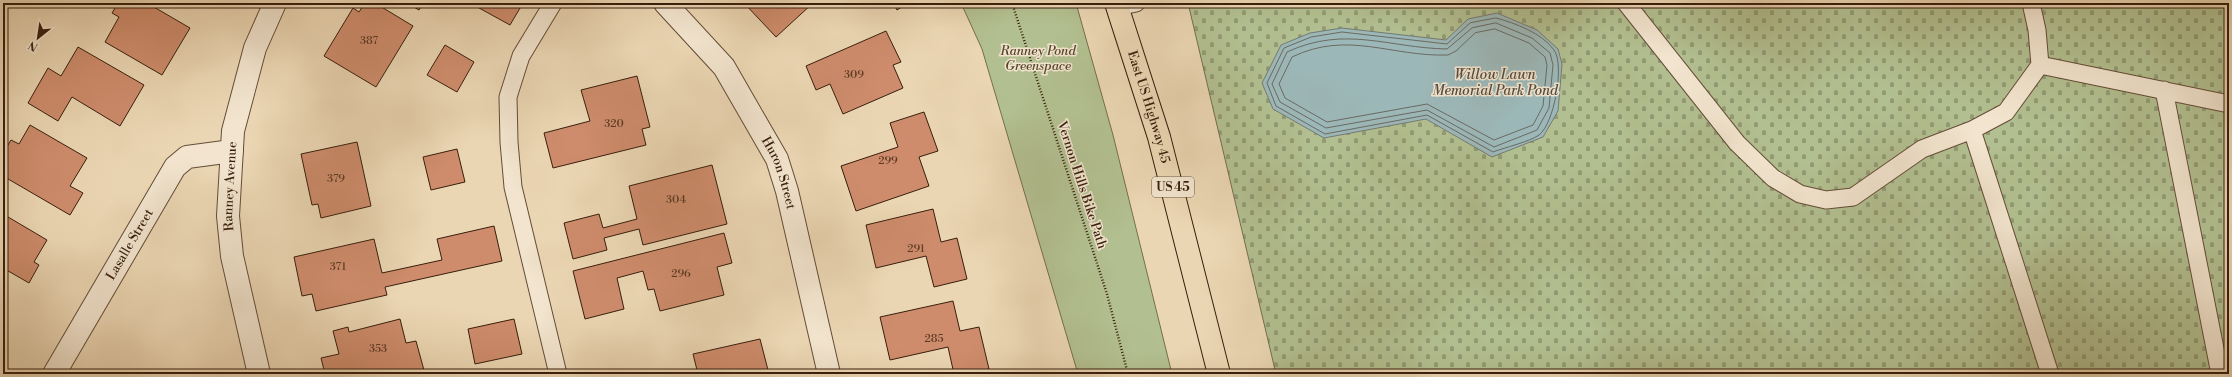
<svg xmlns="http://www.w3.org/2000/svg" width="2232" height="377" viewBox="0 0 2232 377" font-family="'Libre Bodoni',serif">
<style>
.cemetery{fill:url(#cemetery-stones);stroke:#746e4e}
.park{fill:#b2bf90;stroke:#746e4e}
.water{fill:#9cb7b7;stroke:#747a73}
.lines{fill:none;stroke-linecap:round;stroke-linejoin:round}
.shore{stroke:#6a6a62;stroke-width:1}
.building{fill:#ce8c6c;stroke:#371e0c}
.service-casing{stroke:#644c36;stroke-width:19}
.minor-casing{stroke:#644c36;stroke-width:24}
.primary-casing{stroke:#371e0c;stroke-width:24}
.path{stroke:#371e0c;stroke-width:2.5;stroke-dasharray:1 2;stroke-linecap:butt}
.service{stroke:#f2e4ce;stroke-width:17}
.minor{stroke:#f2e4ce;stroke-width:22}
.primary{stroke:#ebd6b3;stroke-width:22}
.labels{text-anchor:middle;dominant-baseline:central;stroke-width:3;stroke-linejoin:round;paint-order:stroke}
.number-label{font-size:11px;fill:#5d3a24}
.shield{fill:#f2e4ce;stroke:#6f5946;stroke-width:1}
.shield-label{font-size:12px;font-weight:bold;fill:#371e0c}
.park-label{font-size:13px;font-style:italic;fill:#56462d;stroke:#f2e4ce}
.street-label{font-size:13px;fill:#371e0c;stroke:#f2e4ce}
.water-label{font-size:14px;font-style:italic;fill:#554c3f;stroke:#f2e4ce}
</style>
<defs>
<pattern id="cemetery-stones" width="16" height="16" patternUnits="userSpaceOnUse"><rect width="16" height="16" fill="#b2bf90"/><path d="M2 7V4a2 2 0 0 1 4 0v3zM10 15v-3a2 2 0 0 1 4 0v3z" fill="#929b74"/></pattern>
</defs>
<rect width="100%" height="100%" fill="#ebd6b3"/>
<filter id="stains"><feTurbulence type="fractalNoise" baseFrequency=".005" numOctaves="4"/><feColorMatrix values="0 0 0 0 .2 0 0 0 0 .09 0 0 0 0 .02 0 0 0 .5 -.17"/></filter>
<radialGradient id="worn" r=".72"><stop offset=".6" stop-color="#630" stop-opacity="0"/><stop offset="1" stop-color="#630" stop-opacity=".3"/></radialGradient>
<path class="cemetery" d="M1188 3H2229V374H1276Z"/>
<path class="park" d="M961 3H1076L1113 135 1172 374H1078L982 49Z"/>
<path class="water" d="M1497 13 1537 30 1558 49 1562 64 1558 111 1543 137 1492 157 1426 119 1324 138 1273 109 1262 83 1281 45 1310 33 1342 28 1446 40 1468 19Z"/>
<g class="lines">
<path class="shore" d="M1496 18C1515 23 1542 33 1554 50 1565 65 1554 124 1539 135 1529 142 1506 147 1493 152L1427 115 1325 134 1276 106 1267 83 1284 48 1311 37 1342 32 1447 44 1470 23Z
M1496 23 1532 38 1550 53 1553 65 1549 108 1537 130 1494 147 1427 110 1326 128 1280 102 1272 84 1287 52C1345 25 1389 48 1447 49L1472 28Z
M1495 29 1529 43 1545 57 1547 65 1543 106 1533 125 1494 140 1427 104 1327 122 1285 98 1279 84 1292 57C1348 30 1391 57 1448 55L1456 51 1475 33Z"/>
</g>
<path class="building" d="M118 3H147L190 28 162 75 105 42 119 17 112 13Z
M365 3H375L413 26 376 87 324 56 353 8 359 12Z
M407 3H423L419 10Z
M470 3H523L510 25Z
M744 3H813L776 37Z
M893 3H908L897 10Z
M886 31 901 62 893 65 903 88 843 114 830 84 816 90 806 66Z
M445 45 474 62 457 92 427 75Z
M78 47 144 85 120 126 72 97 58 121 28 103 48 68 61 76Z
M637 76 650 127 642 129 646 145 553 168 544 133 590 121 581 90Z
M924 112 938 151 919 157 929 186 856 211 841 166 898 147 890 123Z
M30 125 87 158 70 186 83 193 70 215 3 176V153L11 140 19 144Z
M357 142 371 206 321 218 318 204 312 205 301 154Z
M457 149 465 182 431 190 423 157Z
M712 165 727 224 643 245 639 229 604 238 607 250 573 259 564 223 599 214 603 228 637 219 629 186Z
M933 209 941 242 957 238 967 279 934 287 926 256 876 268 866 225Z
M3 214 47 240 34 262 39 265 29 283 3 268Z
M494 226 502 261 385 287 387 295 316 311 312 294 302 296 294 257 374 239 382 273 442 260 437 239Z
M724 233 732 263 717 267 724 295 660 311 654 289 648 290 643 271 617 278 624 309 585 319 573 271Z
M953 301 960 331 979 327 989 369 965 374H954L948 347 890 360 880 317Z
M400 319 406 343 416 341 425 374H325L321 358 339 354 333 331 348 327 349 332Z
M514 319 522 354 475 364 468 329Z
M760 339 769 374H698L693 354Z"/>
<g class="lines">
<g class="service-casing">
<path id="service" d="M553 3 521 56 508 97 509 142 513 187 558 374
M1626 3 1737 143 1773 178 1800 194 1826 200 1853 197 1922 149 1972 130 2006 112 2040 65 2037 30 2031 3
M1117 7 1136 3
M2040 65 2229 104
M2164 90 2220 374
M1972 130 2050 374"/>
</g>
<g class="minor-casing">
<g id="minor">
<path id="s1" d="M665 3 724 67 777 159 787 191 829 374"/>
<path id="s2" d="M54 374 175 167 187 157 232 151"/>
<path id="s3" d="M259 374 232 256 228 216 233 131 255 48 275 3"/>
</g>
</g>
<g class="primary-casing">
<g id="primary">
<path id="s4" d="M1116 3 1159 137 1219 374"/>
</g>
</g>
<path class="path" d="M1012 3 1107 294 1128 374"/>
<use href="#service" class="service"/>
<use href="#minor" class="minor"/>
<use href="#primary" class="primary"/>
</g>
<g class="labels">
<g class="number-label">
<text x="369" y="41">387</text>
<text x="854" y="75">309</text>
<text x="614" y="124">320</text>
<text x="888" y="161">299</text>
<text x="336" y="179">379</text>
<text x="676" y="200">304</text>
<text x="916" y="249">291</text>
<text x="338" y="267">371</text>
<text x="681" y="274">296</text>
<text x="934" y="339">285</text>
<text x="378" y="349">353</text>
</g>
<rect class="shield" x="1152" y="177" width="42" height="20" rx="3"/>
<g class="shield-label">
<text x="1173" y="187">US 45</text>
</g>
<g class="park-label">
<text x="1038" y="51">Ranney Pond<tspan x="1038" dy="15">Greenspace</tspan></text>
</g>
<g class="street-label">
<text stroke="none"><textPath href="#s4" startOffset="109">East US Highway 45</textPath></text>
<text stroke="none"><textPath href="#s1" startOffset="207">Huron Street</textPath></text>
<text transform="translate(1082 185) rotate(72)">Vernon Hills Bike Path</text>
<text stroke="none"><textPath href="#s3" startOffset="191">Ranney Avenue</textPath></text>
<text stroke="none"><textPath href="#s2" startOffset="150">Lasalle Street</textPath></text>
</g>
<g class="water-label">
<text x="1495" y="75">Willow Lawn<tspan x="1495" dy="16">Memorial Park Pond</tspan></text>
</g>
</g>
<rect width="2232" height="377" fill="none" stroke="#ebd6b3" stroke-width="16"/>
<rect x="4" y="4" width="2224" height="369" fill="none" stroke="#371e0c" stroke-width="2"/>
<rect x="8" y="8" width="2216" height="361" fill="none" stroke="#371e0c"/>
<g transform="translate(38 38) rotate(210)" stroke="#f2e4ce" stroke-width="3" paint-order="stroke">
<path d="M0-3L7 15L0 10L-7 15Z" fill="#371e0c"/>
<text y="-6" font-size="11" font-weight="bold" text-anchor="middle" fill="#371e0c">N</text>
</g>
<rect width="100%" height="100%" filter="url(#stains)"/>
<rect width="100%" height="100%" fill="url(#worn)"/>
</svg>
